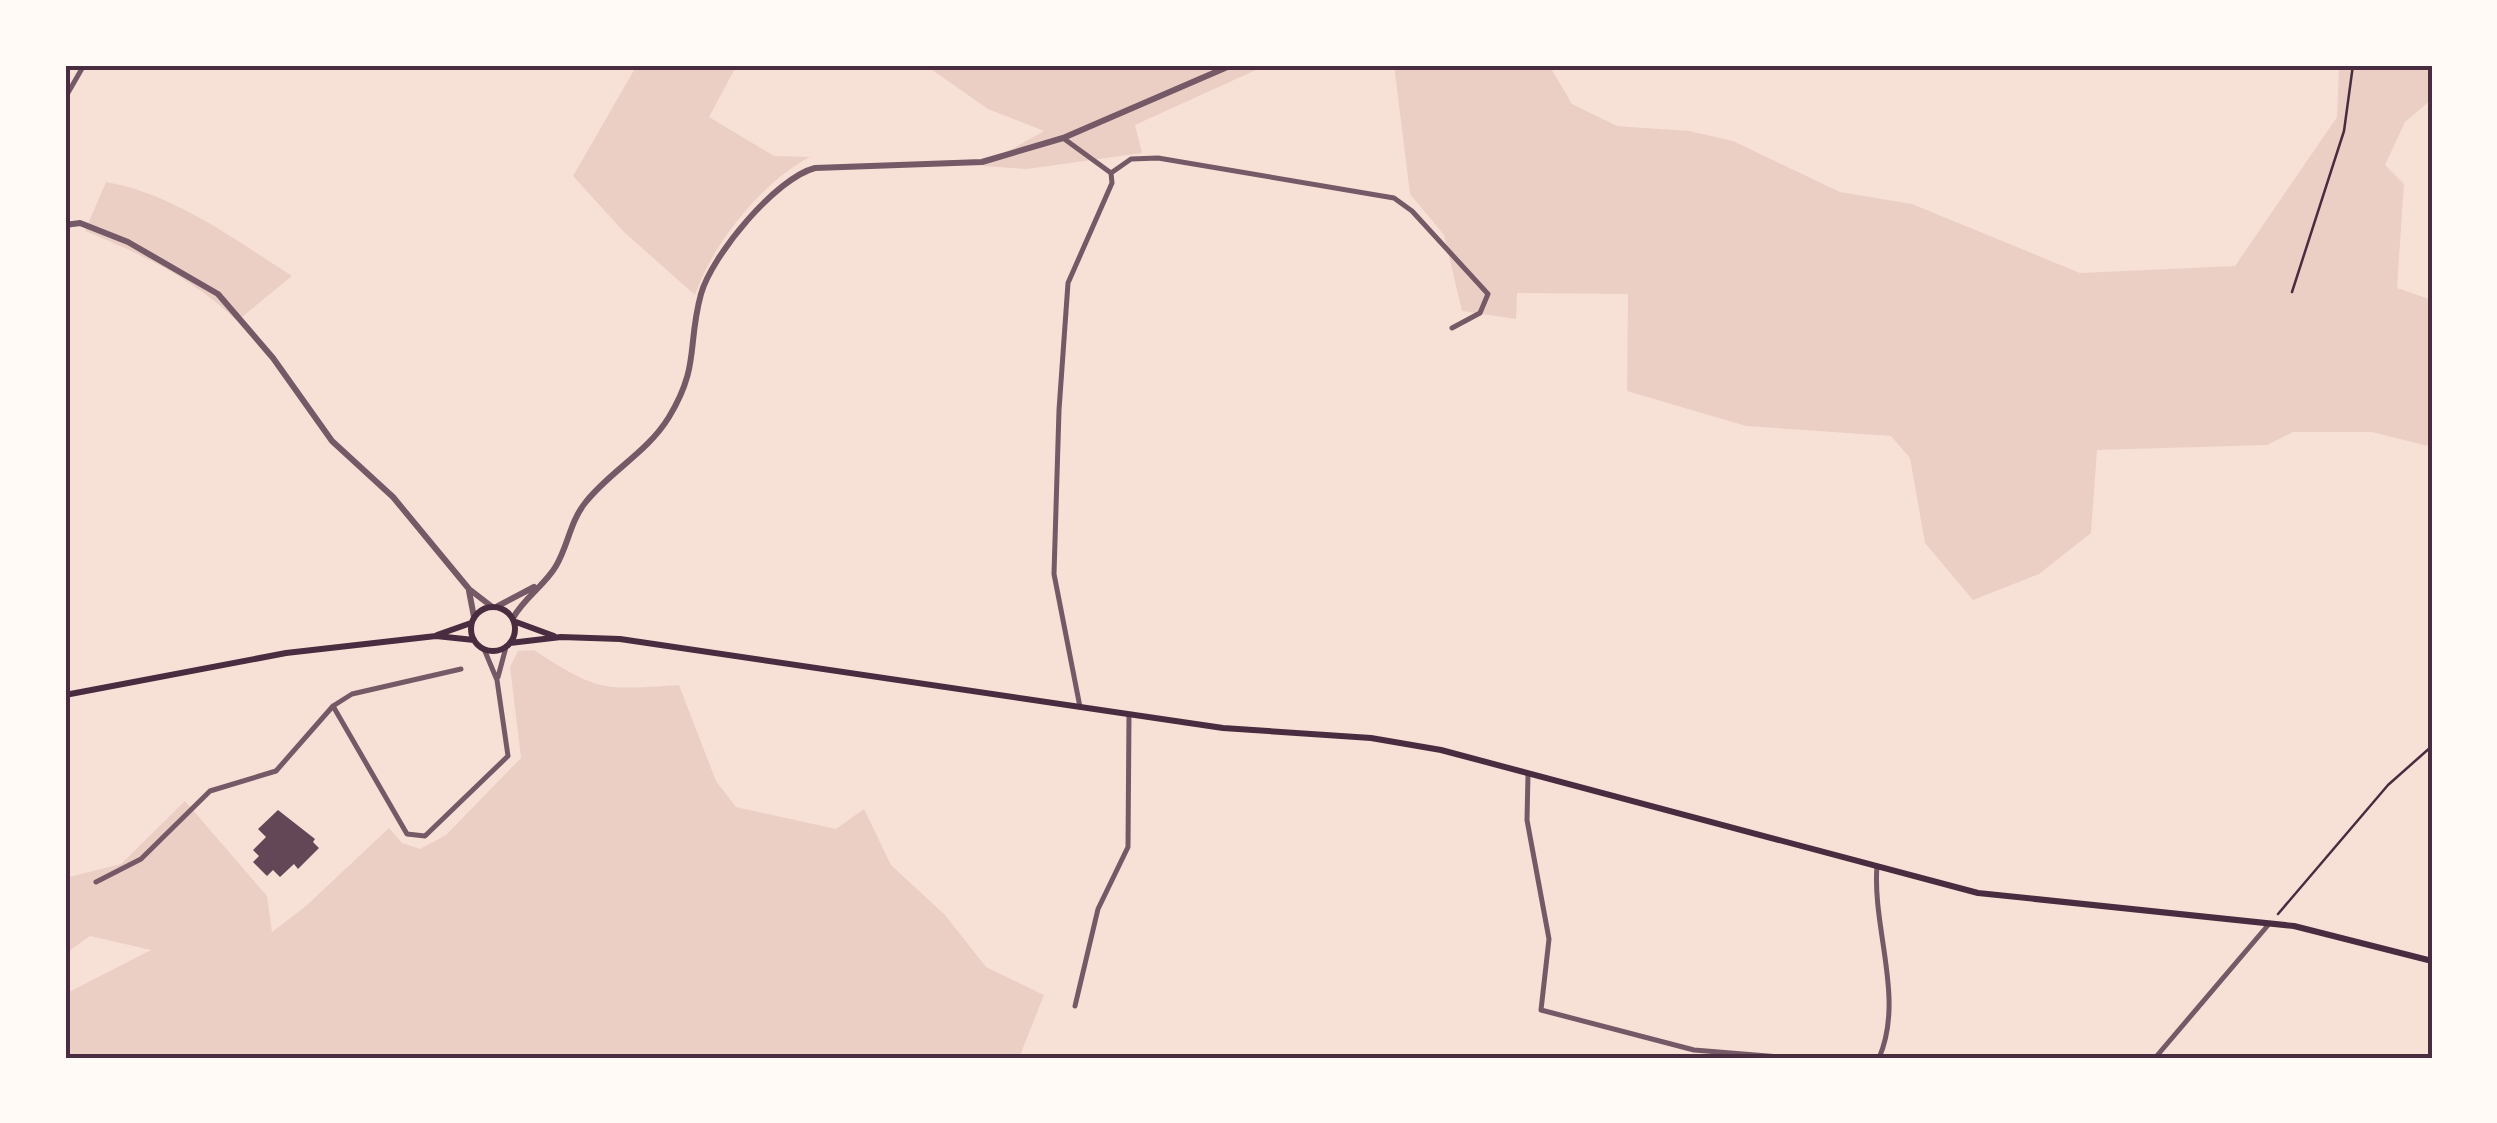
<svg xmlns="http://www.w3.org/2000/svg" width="2497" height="1123" viewBox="0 0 2497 1123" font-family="'PT Sans',sans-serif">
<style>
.green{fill:#ebcfc5}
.building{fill:#644757}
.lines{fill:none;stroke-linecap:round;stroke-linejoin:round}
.path{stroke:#4a2c40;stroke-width:2.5}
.minor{stroke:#755966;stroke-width:5}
.tertiary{stroke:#755966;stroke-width:6}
.secondary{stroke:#4a2c40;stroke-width:6}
.neatline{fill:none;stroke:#4a2c40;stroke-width:4}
</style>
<rect width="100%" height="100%" fill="#f7e1d7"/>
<path class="green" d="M637 65H737L709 117 774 156 810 157C762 182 713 243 695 295L624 232 573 176Z
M925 65H1267L1135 125 1142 153 1027 169 982 166 1044 131 988 109Z
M1394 65H1549L1572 104 1617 126 1689 131 1733 141 1840 192 1912 204 2080 273 2235 266 2337 117 2339 65H2432V99L2405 122 2385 165 2404 184 2397 288 2432 300V447L2372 432H2293L2267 445 2097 450 2091 533 2039 574 1973 600 1925 543 1910 458 1891 436 1746 426 1627 391 1628 294 1517 293 1516 319 1462 311 1444 235 1410 194Z
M106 182C172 193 236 240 292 276L237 321C195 279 139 253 85 231Z
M534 650C598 692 603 690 679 685L716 781 736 807 836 829 864 809 891 865 945 915 986 967 1044 995 1019 1058H65V994L151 950 90 936 65 954V878L121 864 185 801 267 896 272 932 306 906 389 828 402 843 420 849 446 835 521 758 510 667 518 651Z"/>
<path class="building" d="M278 810 315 839 313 842 319 848 298 869 294 864 280 877 273 870 267 876 253 862 259 856 253 850 266 837 258 829Z"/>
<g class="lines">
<path class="path" d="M2292 292 2344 131 2353 65
M2278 914 2388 785 2432 746"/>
<path class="minor" d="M65 98 84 65
M1063 138 1111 173
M1111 173 1131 159 1158 158 1394 198 1412 211 1488 294 1480 313 1452 328
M498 677 506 647
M333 706 352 694 461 669
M1080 707 1054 574 1059 410 1068 283 1112 183 1111 173
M1528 774 1527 820 1549 939 1541 1010 1694 1050 1791 1058
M1877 866C1872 929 1905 998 1879 1058
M96 882 141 859 210 791 276 771 333 706 407 834 425 836 508 756 497 680 484 649
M1075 1006 1098 909 1128 847 1129 715
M2155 1058 2269 924"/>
<path class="tertiary" d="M65 225 80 223 128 242 218 294 273 358 332 441 393 497 469 589 491 606
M469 591 474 617
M498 606 534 587
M513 618C524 598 545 585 556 566 568 546 570 522 585 503 610 471 647 453 669 417 700 366 687 345 701 294 712 255 776 178 815 168L982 162 1063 138 1232 65"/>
<path class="secondary" d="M471 629a22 22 0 1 1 44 0a22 22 0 1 1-44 0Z
M516 622 554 636
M437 635 471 623
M510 643 561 637 620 639 1223 728 1371 738 1441 750 1978 893 2294 926 2432 961
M65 695 286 653 436 636 474 640"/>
</g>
<rect width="2497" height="1123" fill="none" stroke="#fffaf5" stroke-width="135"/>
<rect x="68" y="68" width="2362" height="988" class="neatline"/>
</svg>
